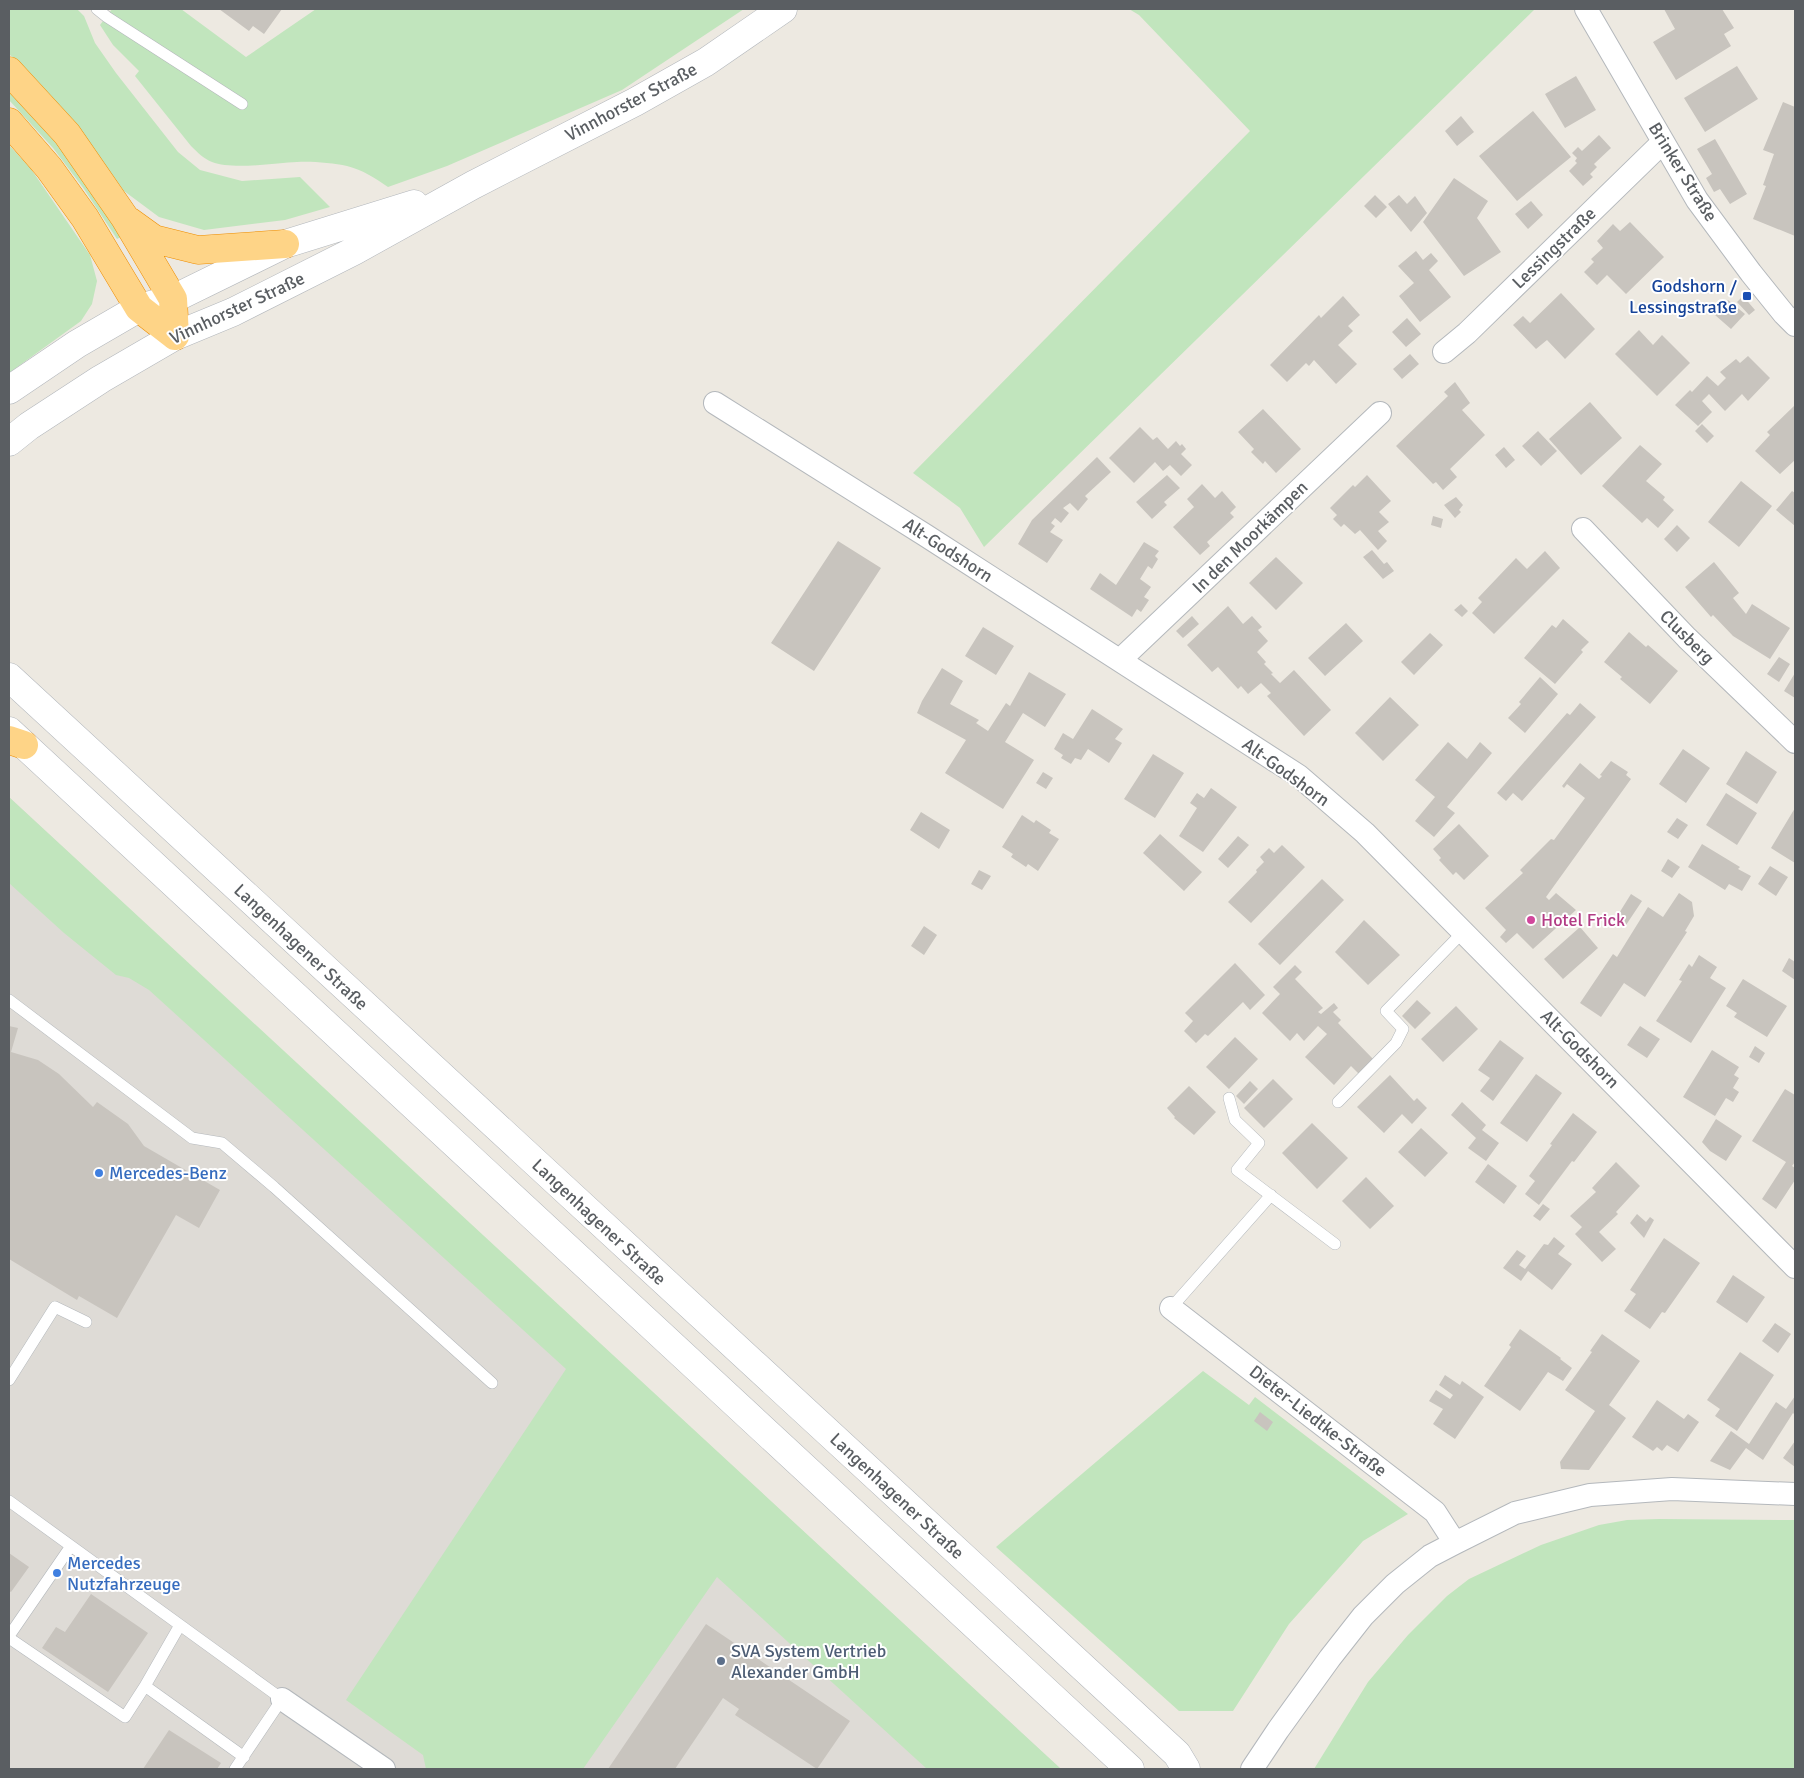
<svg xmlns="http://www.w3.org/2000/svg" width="1804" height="1778" viewBox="0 0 1804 1778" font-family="Signika,sans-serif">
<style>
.industrial{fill:#dedbd6}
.green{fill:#c1e5bd}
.building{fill:#c8c4be}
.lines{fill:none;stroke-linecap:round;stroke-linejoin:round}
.lane-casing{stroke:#b4b8bc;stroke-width:12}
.street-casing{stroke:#b4b8bc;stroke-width:24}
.secondary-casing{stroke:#b3b7bc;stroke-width:29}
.highway-casing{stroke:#ee8d00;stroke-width:29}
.lane{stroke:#fff;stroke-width:11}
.street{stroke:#fff;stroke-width:22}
.secondary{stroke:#fff;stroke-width:28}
.highway{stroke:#fed487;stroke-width:28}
.transit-dot{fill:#1a4fb4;stroke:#fff;stroke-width:2}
.hotel-dot{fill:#d1479c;stroke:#fff;stroke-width:2}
.shop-dot{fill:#3f7fe0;stroke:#fff;stroke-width:2}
.service-dot{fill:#5c6f8a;stroke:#fff;stroke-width:2}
.labels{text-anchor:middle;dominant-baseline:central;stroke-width:4;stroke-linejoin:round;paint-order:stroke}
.street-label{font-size:18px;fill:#5a5e62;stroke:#fff}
.transit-label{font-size:18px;fill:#164399;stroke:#fff;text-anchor:end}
.hotel-label{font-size:18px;fill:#b23c85;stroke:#fff;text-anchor:start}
.shop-label{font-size:18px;fill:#366cbe;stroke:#fff;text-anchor:start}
.service-label{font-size:18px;fill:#4e5e75;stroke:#fff;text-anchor:start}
</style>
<rect width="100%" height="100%" fill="#ede9e1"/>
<path class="industrial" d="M9 797 248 1019 1061 1769H9Z"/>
<path class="green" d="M9 9H77L84 16 95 43 116 73 178 152 200 170 242 181 300 177 330 207 285 220 204 230 159 217 124 191 78 126 26 70 9 54Z
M112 9H181L246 57 316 9H744L622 90 447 166 388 187C375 178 363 170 347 166 333 163 311 161 297 162 276 163 232 170 212 162 204 159 197 152 191 146L135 76 139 71 113 45 100 25Z
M1129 9H1535L984 547 960 508 913 473 1250 131 1139 15Z
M9 92 58 145 123 236 117 239 84 189 53 148 9 100Z
M9 145 31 169 90 255 97 281 92 304 81 321 9 373Z
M9 797 1061 1769H927L717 1577 583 1769H426L423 1755 346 1700 566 1369 149 990 129 978 116 975 64 933 9 883Z
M1203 1371 1249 1405 1255 1397 1408 1514 1363 1541 1289 1624 1233 1711H1179L996 1547Z
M1659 1519 1795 1520V1769H1314L1368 1682 1408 1635 1447 1596 1469 1579 1541 1545 1599 1525 1627 1520Z"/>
<path class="building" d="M219 9H282L264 34 253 26 249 31Z
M1664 9H1722L1734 28 1724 34 1731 46 1676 80 1653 42 1675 29Z
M1737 66 1758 99 1705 132 1684 98Z
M1576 76 1596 110 1565 128 1545 94Z
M1783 102 1795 107V236L1753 219 1766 186 1763 185 1774 154 1763 150Z
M1533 111 1571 157 1517 201 1479 156Z
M1461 116 1474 132 1457 146 1445 131Z
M1599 135 1611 148 1594 164 1597 167 1590 174 1593 177 1583 186 1569 171 1577 163 1575 161 1577 158 1572 153 1578 147 1582 151Z
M1715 139 1747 194 1730 204 1720 189 1714 192 1706 178 1712 174 1697 149Z
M1454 178 1488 201 1477 218 1501 252 1464 276 1423 222Z
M1375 195 1387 207 1376 218 1364 206Z
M1399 195 1407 204 1415 196 1427 213 1411 232 1388 204Z
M1531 201 1543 215 1528 229 1515 214Z
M1630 222 1664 257 1626 294 1607 275 1597 285 1584 272 1594 262 1591 259 1603 248 1597 241 1613 224 1620 231Z
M1416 251 1423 260 1431 253 1438 261 1429 270 1451 297 1420 322 1399 296 1414 283 1398 266Z
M1561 293 1595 329 1565 359 1547 340 1536 349 1513 325 1523 316 1530 323Z
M1343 296 1360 315 1348 326 1353 331 1338 345 1357 364 1336 384 1314 360 1309 366 1306 363 1287 382 1270 365 1319 315 1321 318Z
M1743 296 1755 310 1749 315 1737 302Z
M1728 300 1745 314 1731 329 1715 315Z
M1407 318 1421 334 1406 347 1392 332Z
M1639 330 1653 345 1662 335 1690 363 1657 396 1615 354Z
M1410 354 1419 364 1402 379 1393 369Z
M1748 356 1770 378 1748 401 1742 394 1725 411 1709 394 1702 401 1712 412 1698 426 1675 405 1690 390 1692 392 1707 376 1718 386 1726 378 1720 372 1736 359 1740 363Z
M1455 382 1470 403 1462 410 1485 435 1450 469 1457 477 1443 490 1436 482 1433 484 1396 446 1448 396 1444 392Z
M1590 402 1622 438 1581 475 1549 439Z
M1795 405V460L1780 474 1755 451 1770 435 1767 432Z
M1263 409 1301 449 1276 473 1265 461 1263 464 1251 452 1254 449 1238 432Z
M1702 424 1714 436 1707 443 1695 431Z
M1140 427 1153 440 1157 437 1168 449 1176 441 1180 446 1182 444 1186 449 1181 454 1192 465 1181 476 1170 465 1163 471 1155 462 1134 483 1109 458Z
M1538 431 1557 451 1541 466 1522 446Z
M1640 445 1662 464 1646 481 1665 497 1663 500 1674 510 1658 528 1647 518 1642 523 1602 486Z
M1504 447 1515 460 1506 468 1495 455Z
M1097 457 1111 472 1085 496 1088 499 1078 511 1070 503 1063 508 1069 513 1061 523 1055 518 1051 523 1055 526 1050 532 1063 540 1047 563 1018 544 1032 520Z
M1167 475 1180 488 1164 502 1167 505 1152 519 1136 502Z
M1367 475 1391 501 1379 512 1389 522 1378 531 1387 541 1378 550 1360 530 1355 534 1344 524 1341 527 1333 519 1337 515 1330 508 1353 485 1355 487Z
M1741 481 1772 506 1739 547 1708 522Z
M1202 484 1215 498 1222 491 1236 507 1230 513 1234 517 1207 542 1210 546 1200 555 1173 527 1194 507 1187 499Z
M1792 491 1795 493V526L1776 510Z
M1456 497 1463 505 1459 510 1461 512 1455 518 1444 505Z
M1433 516 1443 519 1441 528 1431 525Z
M1677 525 1690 538 1677 552 1664 539Z
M838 541 881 568 814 671 771 643Z
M1144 542 1159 551 1155 556 1158 559 1152 569 1148 566 1140 579 1151 587 1144 597 1149 600 1141 612 1137 609 1132 617 1090 589 1100 573 1116 585Z
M1372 550 1384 564 1387 562 1394 571 1383 579 1363 557Z
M1545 551 1560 568 1494 634 1472 613 1482 602 1478 598 1516 558 1527 569Z
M1276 557 1303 583 1276 610 1249 583Z
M1714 562 1739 593 1733 598 1746 614 1752 604 1790 628 1770 659 1733 636 1713 615 1711 617 1685 587Z
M1461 604 1468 611 1462 617 1454 610Z
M1228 606 1243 624 1252 616 1262 627 1258 630 1268 641 1257 652 1266 662 1264 664 1273 673 1271 674 1280 683 1294 670 1331 710 1304 736 1267 696 1271 693 1261 683 1248 694 1241 686 1238 689 1218 667 1212 672 1187 645Z
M1192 616 1199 624 1183 638 1176 631Z
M1563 619 1589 642 1581 650 1583 652 1555 684 1524 658 1552 625 1556 628Z
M1346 623 1363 641 1325 676 1308 658Z
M983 627 1014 646 996 675 965 656Z
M1629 632 1646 647 1648 645 1678 671 1650 704 1620 679 1622 677 1604 662Z
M1430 633 1443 645 1414 675 1401 662Z
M1779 657 1790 664 1779 682 1767 674Z
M942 668 963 681 950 704 979 720 976 723 988 731 1006 703 1010 706 1029 672 1066 694 1045 727 1023 713 1005 742 1034 760 1003 809 945 773 966 740 917 713 922 701Z
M1795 673V698L1784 691Z
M1540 677 1558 694 1525 733 1508 718 1521 704 1519 702Z
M1390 697 1419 725 1383 761 1355 733Z
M1580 703 1596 717 1522 801 1513 793 1506 801 1497 793 1567 713 1570 715Z
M1092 709 1123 729 1115 739 1122 743 1109 763 1088 749 1081 760 1075 758 1071 764 1061 758 1063 755 1054 749 1063 733 1073 739Z
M1448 742 1467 759 1480 742 1492 753 1447 807 1455 813 1434 837 1415 821 1435 797 1415 780Z
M1683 749 1710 768 1686 803 1659 784Z
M1746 751 1777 772 1757 804 1726 784Z
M1153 754 1184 773 1155 818 1124 799Z
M1611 761 1628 772 1626 775 1631 779 1546 897 1549 900 1556 893 1576 910 1533 949 1517 933 1506 943 1500 937 1506 930 1485 908 1523 873 1520 870 1551 839 1554 840 1585 798 1567 784 1564 788 1562 786 1580 763 1599 779 1602 776 1600 775Z
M1043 772 1053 778 1046 789 1036 783Z
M1211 788 1237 807 1203 852 1179 836 1197 808 1190 803 1197 793 1204 798Z
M1726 793 1757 813 1737 845 1706 825Z
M1795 808V863L1771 848Z
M921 812 950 830 939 849 910 830Z
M1022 815 1034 823 1036 820 1051 830 1049 833 1059 839 1038 871 1028 864 1026 867 1011 857 1013 854 1002 847Z
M1677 818 1688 825 1678 839 1667 832Z
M1459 824 1489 856 1464 880 1456 872 1453 875 1439 860 1441 858 1433 849Z
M1160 834 1202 872 1184 891 1143 853Z
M1238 836 1249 845 1228 868 1218 859Z
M1702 844 1740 867 1738 869 1751 876 1742 891 1729 884 1725 890 1688 867Z
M1282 845 1305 867 1251 923 1228 902 1257 872 1256 870 1264 862 1260 857 1269 848 1274 853Z
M1668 859 1680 867 1672 878 1661 871Z
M1770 866 1788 877 1776 896 1758 884Z
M979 870 991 876 982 890 971 884Z
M1322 879 1344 900 1280 965 1258 944Z
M1679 893 1692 902 1694 916 1685 931 1687 932 1645 997 1624 983 1601 1017 1580 1003 1613 954 1617 957 1648 907 1663 917Z
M1631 894 1642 901 1626 925 1616 918Z
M1364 920 1400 955 1368 985 1335 952Z
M924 926 937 935 924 955 911 946Z
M1580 927 1598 948 1563 979 1544 959Z
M1699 955 1717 967 1710 978 1726 988 1691 1043 1656 1021 1682 981 1679 980 1689 964 1692 967Z
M1789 958 1795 962V980L1782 971Z
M1235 963 1265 995 1250 1010 1243 1002 1208 1036 1205 1034 1196 1043 1184 1031 1193 1021 1185 1013Z
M1295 965 1302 972 1295 979 1323 1008 1318 1012 1321 1014 1334 1003 1338 1008 1333 1012 1341 1020 1338 1023 1374 1060 1359 1074 1351 1066 1334 1085 1305 1057 1327 1034 1318 1026 1304 1041 1297 1033 1290 1041 1262 1013 1280 994 1273 987Z
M1743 979 1787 1006 1767 1037 1734 1017 1737 1013 1726 1006Z
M1417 1000 1431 1013 1415 1029 1402 1016Z
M1456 1006 1478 1029 1443 1062 1421 1039Z
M9 1026 18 1028 11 1052 38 1060 59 1074 93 1107 97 1102 128 1124 144 1146 220 1190 199 1228 176 1215 117 1318 79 1296 77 1300 9 1259Z
M1640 1026 1660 1039 1647 1058 1627 1045Z
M1235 1037 1258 1059 1229 1089 1206 1067Z
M1500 1040 1524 1058 1493 1101 1480 1091 1490 1078 1478 1070Z
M1755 1046 1765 1053 1759 1063 1749 1057Z
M1712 1050 1739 1067 1734 1075 1739 1078 1733 1088 1739 1092 1733 1102 1726 1098 1715 1116 1683 1097Z
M1536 1074 1562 1093 1527 1142 1500 1123Z
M1390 1075 1414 1101 1417 1098 1427 1108 1412 1124 1402 1114 1384 1133 1357 1107Z
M1273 1079 1293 1099 1264 1128 1244 1108Z
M1250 1081 1258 1089 1244 1104 1236 1096Z
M1189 1086 1216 1112 1194 1135 1174 1118 1175 1117 1167 1108Z
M1785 1089 1795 1095V1162L1792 1166 1795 1168V1180L1776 1209 1762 1199 1786 1162 1752 1141Z
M1462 1102 1486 1125 1482 1130 1499 1143 1486 1161 1468 1148 1476 1138 1451 1115Z
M1573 1113 1597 1132 1574 1162 1572 1161 1539 1205 1525 1194 1535 1181 1529 1176 1552 1145 1550 1144Z
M1716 1119 1742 1136 1726 1161 1710 1151 1702 1142Z
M1312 1123 1348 1158 1317 1189 1282 1153Z
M1421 1128 1448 1153 1425 1177 1398 1152Z
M1616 1162 1640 1186 1616 1212 1618 1214 1599 1232 1616 1249 1602 1262 1575 1234 1582 1227 1570 1216 1596 1192 1592 1188Z
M1488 1164 1517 1186 1504 1204 1475 1182Z
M1366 1177 1394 1206 1370 1229 1342 1201Z
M1543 1204 1550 1209 1540 1221 1533 1216Z
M1637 1214 1646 1222 1650 1217 1654 1220 1644 1238 1630 1223Z
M1554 1237 1565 1246 1558 1254 1572 1264 1552 1290 1528 1271 1521 1281 1503 1268 1517 1250 1526 1256 1519 1265 1525 1269 1544 1244 1548 1245Z
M1664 1238 1700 1263 1665 1313 1662 1312 1650 1329 1624 1311 1636 1294 1630 1290Z
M1733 1275 1765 1297 1747 1323 1716 1302Z
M1775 1323 1791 1334 1778 1353 1762 1341Z
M1520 1329 1561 1358 1560 1359 1572 1368 1563 1381 1548 1372 1520 1411 1484 1386 1511 1347 1509 1345Z
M1602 1334 1640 1361 1609 1405 1626 1418 1589 1470 1561 1469 1560 1462 1595 1411 1565 1390 1592 1352 1590 1351Z
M1740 1352 1774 1375 1737 1431 1715 1416 1720 1409 1707 1400Z
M1445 1375 1460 1385 1462 1381 1484 1397 1455 1439 1433 1424 1443 1409 1429 1401 1436 1390 1450 1399 1453 1395 1439 1385Z
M1795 1396V1415L1793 1413 1763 1460 1746 1448 1730 1470 1710 1461 1731 1431 1749 1444 1776 1402 1786 1409Z
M1657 1400 1684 1419 1688 1414 1699 1422 1678 1452 1667 1445 1662 1451 1657 1447 1653 1451 1632 1437Z
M1260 1412 1273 1422 1267 1431 1254 1421Z
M1795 1441V1467L1783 1458Z
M9 1553 29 1567 11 1592 9 1591Z
M91 1594 148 1633 108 1692 42 1648 56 1627 65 1632Z
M706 1624 850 1721 817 1769 735 1715 739 1709 723 1698 675 1769H608Z
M169 1730 221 1763 217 1769H143Z"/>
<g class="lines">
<g class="lane-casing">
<path id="lane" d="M97 9 107 17 242 104
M9 1000 192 1138 222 1143 274 1187 492 1383
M1229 1098 1235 1120 1259 1143 1237 1170 1335 1244
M1338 1102 1396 1043 1403 1029 1386 1011 1463 932
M1171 1308 1271 1195
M9 1380 55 1307 86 1322
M9 1501 282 1699 235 1769
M9 1636 71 1546
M9 1638 125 1717 145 1686 244 1757
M145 1686 180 1625"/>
</g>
<g class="street-casing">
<path id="street" d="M1586 9 1697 200 1751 273 1784 314 1795 325
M1444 352 1467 333 1663 142
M715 403 925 535 1299 776 1365 833 1795 1267
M1583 529 1687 638 1795 742
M1120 660 1380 413
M1171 1308 1435 1512 1455 1543
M282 1699 384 1769
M1252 1769 1278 1730 1330 1658 1363 1616 1395 1584 1430 1556 1455 1543 1515 1513 1590 1495 1672 1489 1795 1494"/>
</g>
<g class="secondary-casing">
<path id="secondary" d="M9 390 77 344 139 308 173 299 285 244 414 204
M9 442 29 426 101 379 175 336 233 312 354 251 473 185 635 102 706 62 783 9
M9 677 1177 1754 1186 1769
M9 731 1130 1769"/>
</g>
<g class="highway-casing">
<path id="highway" d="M9 71 67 134 125 218 173 299 175 336
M9 122 49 168 85 218 139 308 175 336
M129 221 154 239 198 250 285 244
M9 740 24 745"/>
</g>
<use href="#lane" class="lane"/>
<use href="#street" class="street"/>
<use href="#secondary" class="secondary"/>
<use href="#highway" class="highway"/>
</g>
<rect class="transit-dot" x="1742" y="291" width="10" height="10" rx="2.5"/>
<circle class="hotel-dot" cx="1531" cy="920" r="5"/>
<g class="shop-dot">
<circle cx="99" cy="1173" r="5"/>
<circle cx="57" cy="1573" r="5"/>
</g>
<circle class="service-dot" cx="721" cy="1661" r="5"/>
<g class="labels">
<g class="street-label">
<text transform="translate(631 102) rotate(-28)">Vinnhorster Straße</text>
<text transform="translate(1683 172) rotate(58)">Brinker Straße</text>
<text transform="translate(1554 248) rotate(-44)">Lessingstraße</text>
<text transform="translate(237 308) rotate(-25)">Vinnhorster Straße</text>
<text transform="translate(1250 537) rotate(-44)">In den Moorkämpen</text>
<text transform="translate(948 550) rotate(33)">Alt-Godshorn</text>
<text transform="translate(1687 637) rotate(45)">Clusberg</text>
<text transform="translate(1286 772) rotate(36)">Alt-Godshorn</text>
<text transform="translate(301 947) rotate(43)">Langenhagener Straße</text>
<text transform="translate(1580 1049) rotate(45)">Alt-Godshorn</text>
<text transform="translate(599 1222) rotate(43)">Langenhagener Straße</text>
<text transform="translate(1318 1421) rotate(38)">Dieter-Liedtke-Straße</text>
<text transform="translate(897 1496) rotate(43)">Langenhagener Straße</text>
</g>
<g class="transit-label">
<text x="1737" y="286">Godshorn /<tspan x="1737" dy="21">Lessingstraße</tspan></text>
</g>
<g class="hotel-label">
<text x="1541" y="920">Hotel Frick</text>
</g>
<g class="shop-label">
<text x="109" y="1173">Mercedes-Benz</text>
<text x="67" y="1563">Mercedes<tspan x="67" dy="21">Nutzfahrzeuge</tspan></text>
</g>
<g class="service-label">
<text x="731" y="1651">SVA System Vertrieb<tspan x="731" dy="21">Alexander GmbH</tspan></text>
</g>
</g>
<rect width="1804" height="1778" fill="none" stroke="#5a5e62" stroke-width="20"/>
</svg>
